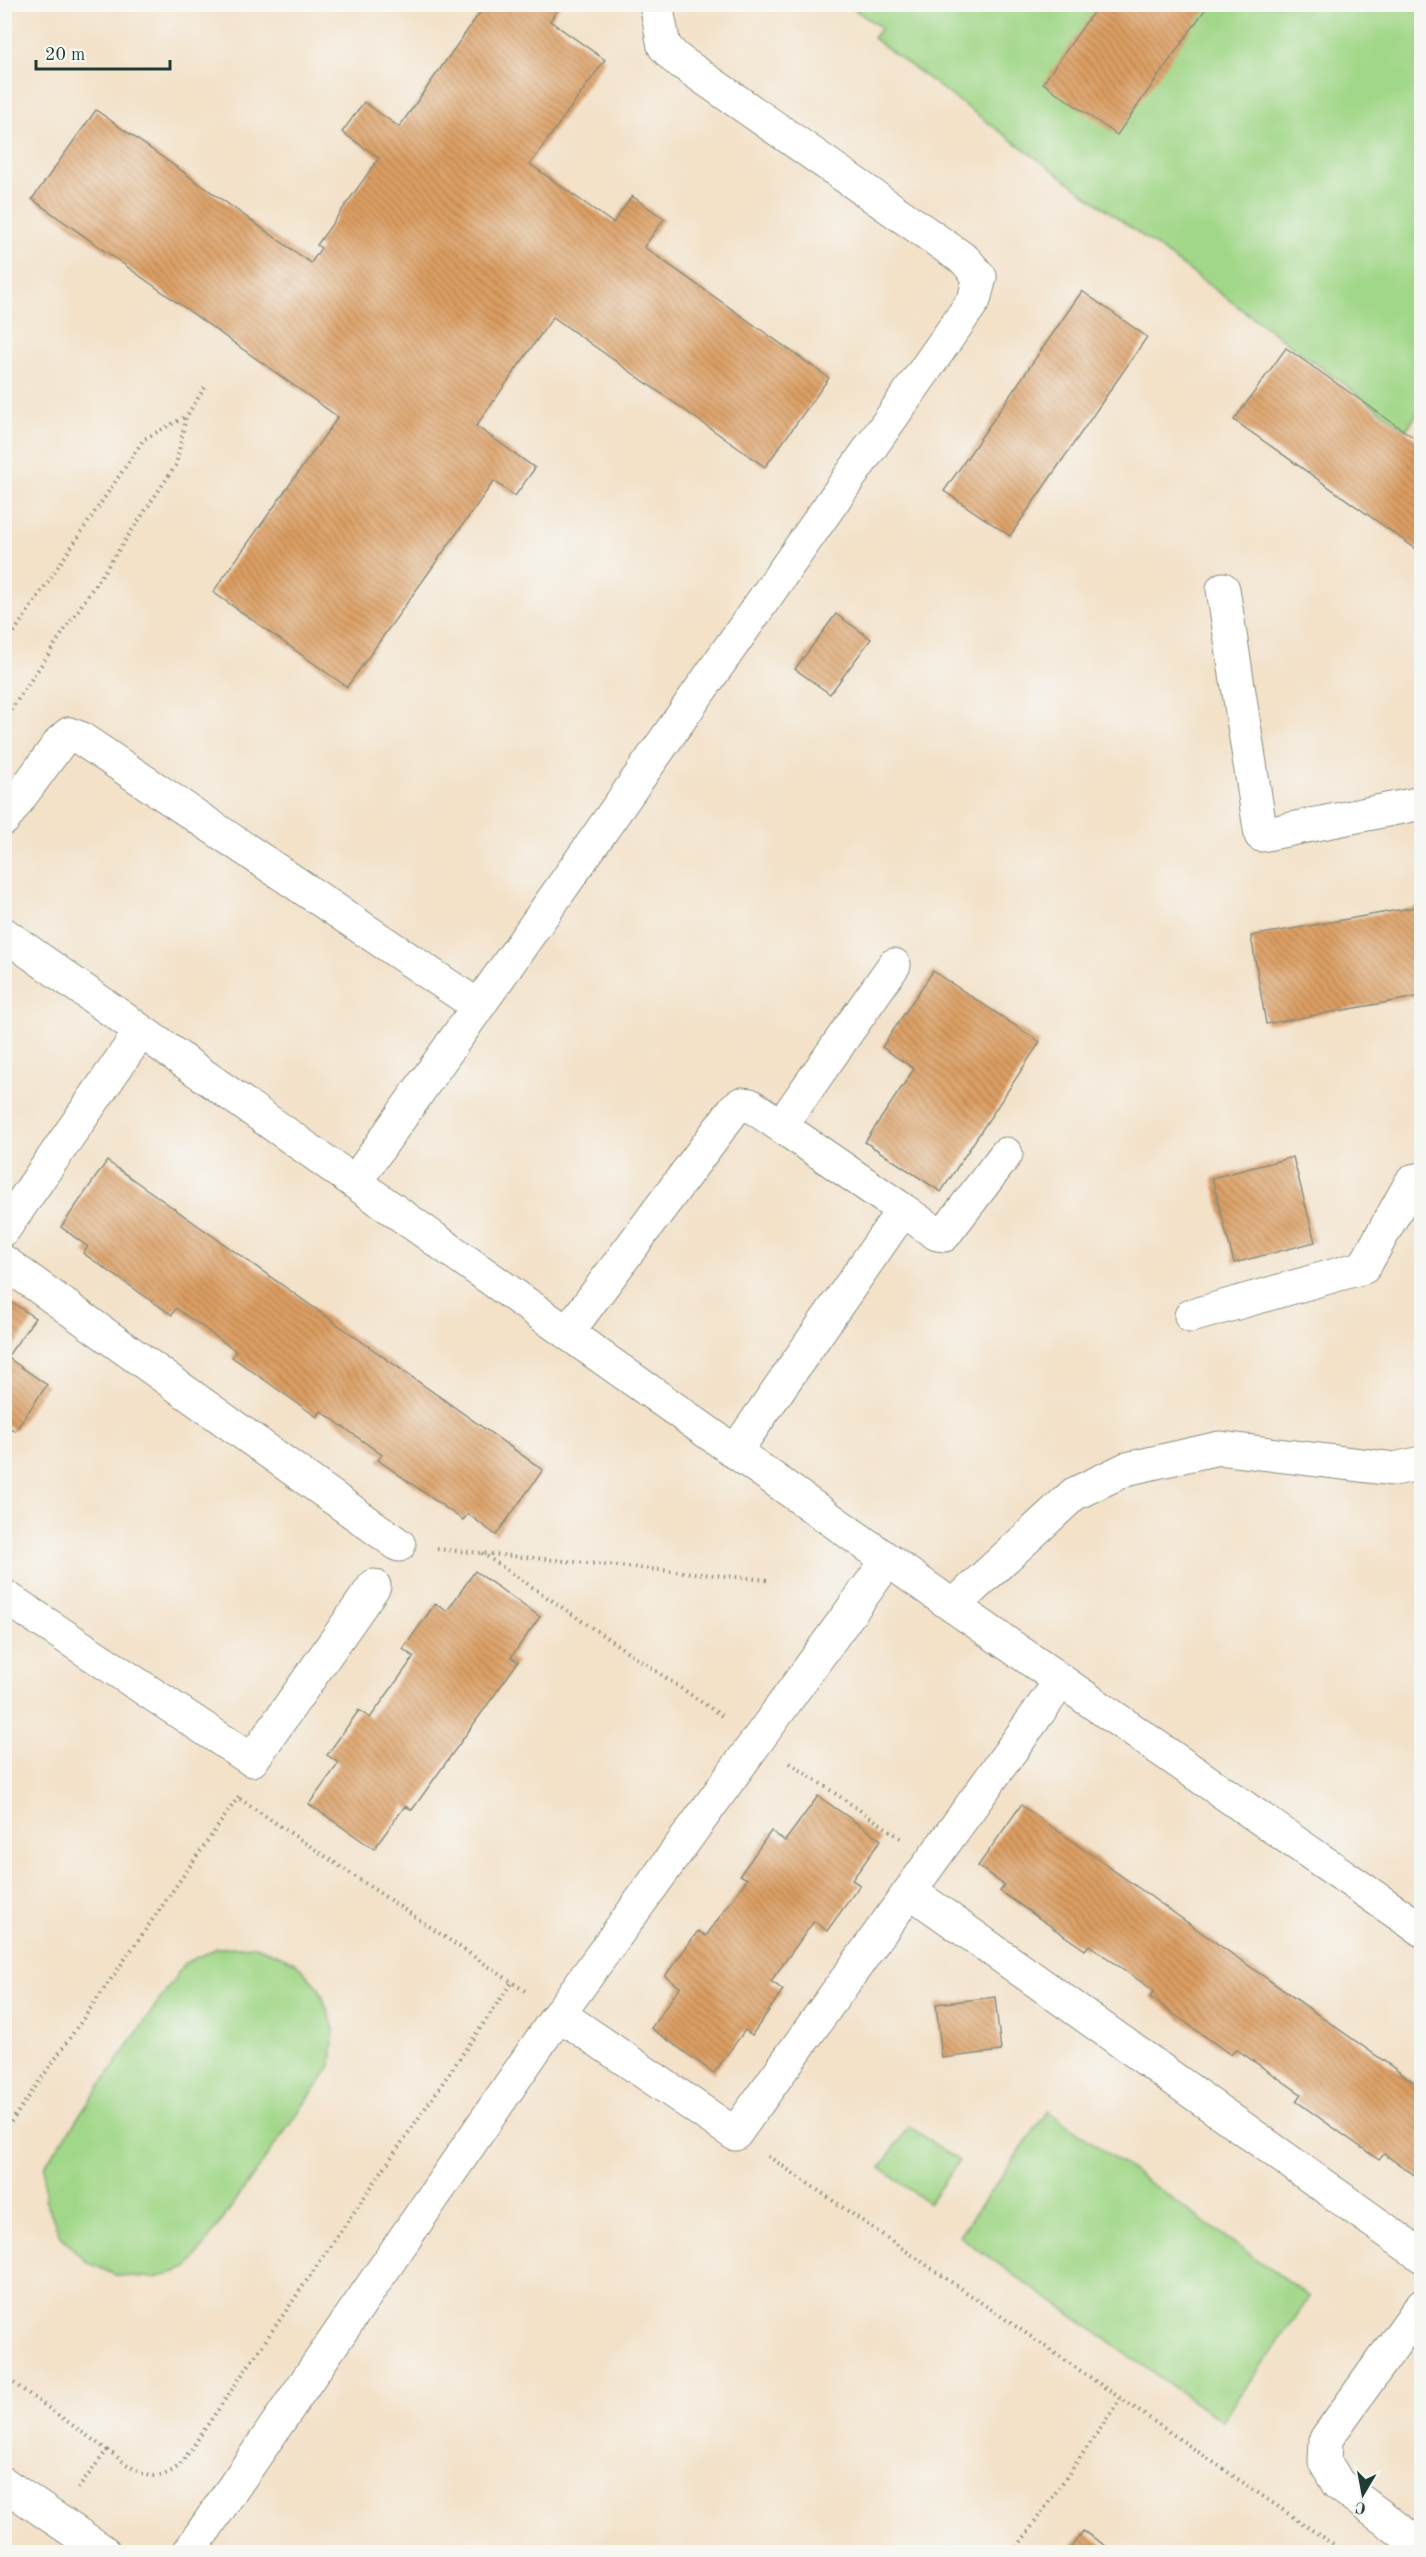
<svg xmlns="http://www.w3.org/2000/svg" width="1426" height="2557" viewBox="0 0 1426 2557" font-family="'Old Standard TT',serif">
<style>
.park{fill:#a1d788;stroke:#608a5e;stroke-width:1.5}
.building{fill:url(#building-back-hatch)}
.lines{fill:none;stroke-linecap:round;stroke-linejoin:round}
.minor-casing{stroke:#898f7e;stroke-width:35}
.path{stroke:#898f7e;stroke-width:4;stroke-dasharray:1.5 4.5;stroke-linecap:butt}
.minor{stroke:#fff;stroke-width:33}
</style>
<defs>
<pattern id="building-back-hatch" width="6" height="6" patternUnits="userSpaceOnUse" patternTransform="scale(1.5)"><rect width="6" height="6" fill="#dc9e62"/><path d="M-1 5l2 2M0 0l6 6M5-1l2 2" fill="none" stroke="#b28252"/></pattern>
</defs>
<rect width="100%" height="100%" fill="#f6f6f2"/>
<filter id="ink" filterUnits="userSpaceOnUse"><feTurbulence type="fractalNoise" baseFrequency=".0167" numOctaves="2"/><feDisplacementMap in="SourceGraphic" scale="12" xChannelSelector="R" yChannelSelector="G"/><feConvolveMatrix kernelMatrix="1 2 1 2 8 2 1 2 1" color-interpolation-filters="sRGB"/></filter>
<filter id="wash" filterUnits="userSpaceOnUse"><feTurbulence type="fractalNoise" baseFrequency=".008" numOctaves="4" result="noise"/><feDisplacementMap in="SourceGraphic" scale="24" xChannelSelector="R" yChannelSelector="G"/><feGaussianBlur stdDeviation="1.35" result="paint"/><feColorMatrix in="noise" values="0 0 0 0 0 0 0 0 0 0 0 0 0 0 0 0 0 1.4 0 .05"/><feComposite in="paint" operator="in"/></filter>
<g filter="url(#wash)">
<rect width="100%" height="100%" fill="#f3e1c8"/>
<path class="park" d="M848 5H1421L1422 407 1406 430 873 38 881 28Z
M256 1946 295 1962 320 1990 334 2029 331 2066 188 2268 155 2278 115 2275 85 2261 60 2235 45 2199 44 2167 185 1963 217 1948Z
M1048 2111 1310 2297 1222 2421 959 2236Z
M909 2126 959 2161 929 2203 880 2168Z"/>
<g id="blocks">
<path class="building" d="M486 4H561L550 21 605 60 530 164 613 223 632 196 664 219 644 247 829 378 765 467 553 317 476 426 535 468 515 496 494 481 347 687 213 592 338 417 32 199 96 110 311 263 321 248 317 245 379 158 342 132 364 102 399 127Z
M1099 4H1209L1117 135 1043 83Z
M1082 291 1147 337 1010 536 944 491Z
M1286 348 1416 439 1422 431V553L1234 420Z
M836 614 871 639 830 694 795 669Z
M1422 906V996L1266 1024 1251 936Z
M933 971 1040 1042 941 1192 865 1142 914 1069 882 1047Z
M1293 1157 1315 1242 1234 1263 1212 1178Z
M107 1161 543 1470 496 1535 468 1514 463 1520 378 1460 382 1455 321 1411 317 1417 232 1357 236 1351 176 1308 172 1315 83 1253 88 1247 61 1227Z
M4 1297 35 1318 7 1357 47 1385 15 1431 4 1424Z
M475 1571 540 1617 511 1657 518 1662 412 1810 405 1806 374 1849 309 1804 339 1763 327 1755 359 1710 370 1718 414 1657 403 1649 435 1604 447 1611Z
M818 1796 881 1840 852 1880 860 1885 827 1931 814 1921 771 1981 783 1990 752 2035 745 2030 714 2073 651 2028 680 1987 665 1976 698 1931 706 1936 747 1879 740 1875 771 1831 785 1841Z
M1021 1805 1422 2088V2180L1384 2154 1379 2160 1296 2101 1301 2094 1236 2049 1231 2055 1150 1997 1154 1991 1089 1945 1085 1950 1000 1891 1004 1885 978 1866Z
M995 1997 1001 2051 942 2058 936 2004Z
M1083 2531 1115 2552H1068Z"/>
</g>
</g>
<g filter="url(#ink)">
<use href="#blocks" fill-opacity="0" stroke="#898f7e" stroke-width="1.5"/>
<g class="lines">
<g class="minor-casing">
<path id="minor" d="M1223 589 1261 835 1422 803
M4 819 61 741 69 734 80 738 478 1006
M4 934 953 1606 1422 1930
M355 1182 974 300 980 277 965 260 675 58 664 46 656 4
M903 1210 937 1234 944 1235 1006 1154
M4 1229 141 1031
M4 1262 399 1545
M1191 1316 1364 1267 1412 1181 1422 1179
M567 1333 735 1108 741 1104 750 1105 781 1126
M735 1452 903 1210 781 1126 894 965
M4 1596 252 1760 374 1586
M953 1606 1074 1494 1126 1469 1219 1448 1394 1469 1422 1463
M910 1891 1422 2256
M559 2014 735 2134 1061 1681
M1422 2305 1326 2439 1325 2462 1338 2484 1422 2547
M4 2484 104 2552
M189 2552 559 2014 888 1560"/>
</g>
<path class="path" d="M4 647 144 439 185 417
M4 720 176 465 186 417 207 384
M437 1549 768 1580
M482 1553 725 1718
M790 1763 901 1838
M240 1799 525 1991
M4 2132 239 1796
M768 2156 1344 2552
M4 2376 107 2450 78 2489
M107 2450C133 2467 150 2490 180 2465L512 1982
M1014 2552 1121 2399"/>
<use href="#minor" class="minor"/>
</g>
</g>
<rect width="1426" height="2557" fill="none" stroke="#f6f6f2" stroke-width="24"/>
<g transform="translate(1363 2494) rotate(190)" stroke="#f6f6f2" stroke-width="4.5" paint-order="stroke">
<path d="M0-4.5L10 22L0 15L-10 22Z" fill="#1f3d34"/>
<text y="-9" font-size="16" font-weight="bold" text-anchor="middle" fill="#1f3d34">С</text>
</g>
<path d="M36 60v9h134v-9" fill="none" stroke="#1f3d34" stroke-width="3"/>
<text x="45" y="60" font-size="18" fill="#1f3d34" stroke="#f6f6f2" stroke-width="4.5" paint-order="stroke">20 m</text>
</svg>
